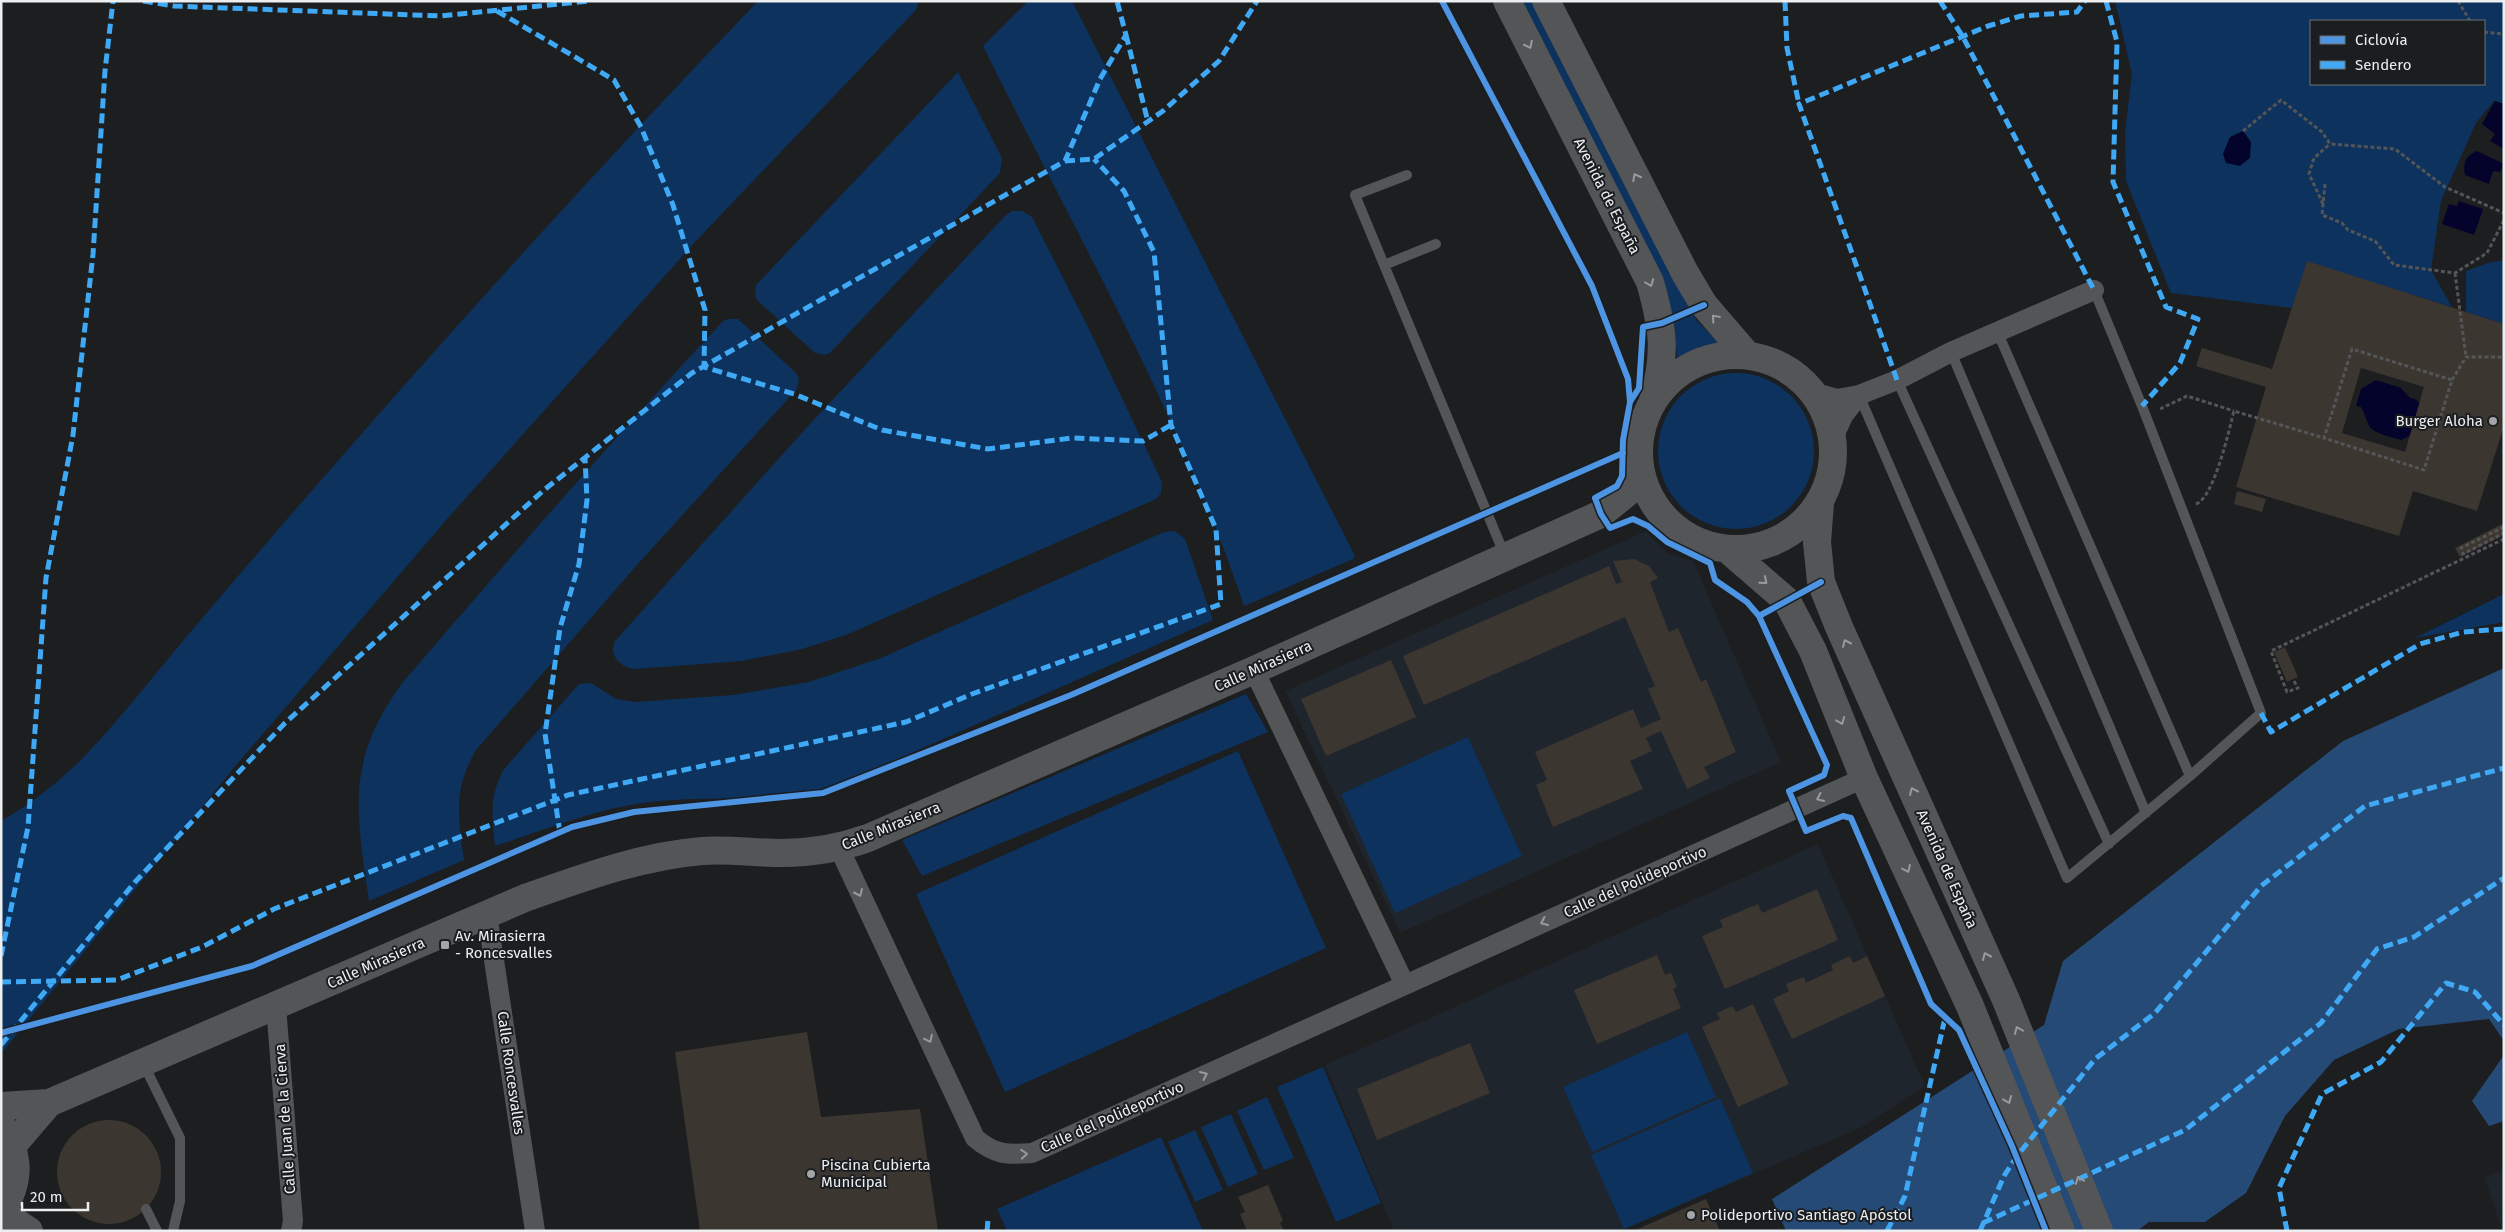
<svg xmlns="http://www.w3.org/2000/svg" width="2505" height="1232" viewBox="0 0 2505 1232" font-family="'Fira Sans',sans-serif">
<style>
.built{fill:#1f252c}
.green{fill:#0d325d;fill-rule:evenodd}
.forest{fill:#264a76}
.water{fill:#03032c}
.building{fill:#3c3631;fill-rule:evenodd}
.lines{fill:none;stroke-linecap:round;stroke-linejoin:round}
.path{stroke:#545557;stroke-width:3;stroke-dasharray:4 2.5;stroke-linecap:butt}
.lane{stroke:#545557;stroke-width:10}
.street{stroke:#545557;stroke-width:20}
.secondary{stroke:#545557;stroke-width:28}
.quiet{stroke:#3fa9f5;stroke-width:5;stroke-dasharray:10 5;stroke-linecap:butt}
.cycleway-casing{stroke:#1b1e21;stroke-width:9}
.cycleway{stroke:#4d94e3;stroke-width:6}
.oneway{stroke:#989a9c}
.poi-dot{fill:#a3a5a7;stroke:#1b1e21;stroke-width:2}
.labels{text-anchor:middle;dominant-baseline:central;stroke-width:4;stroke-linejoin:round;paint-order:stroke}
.street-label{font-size:15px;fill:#eceef0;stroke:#1b1e21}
.poi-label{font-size:15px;fill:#eceef0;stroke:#1b1e21;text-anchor:start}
</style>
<rect width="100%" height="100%" fill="#1c1e20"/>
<path class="built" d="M1646 531 1667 553 1693 561 1781 762 1400 933 1285 691Z
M1818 844 1925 1086 1862 1127 1621 1231H1394L1325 1065Z
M2504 1168V1231H2502L2485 1178Z"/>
<path class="green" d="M758 1H919L916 10 696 241 448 518 237 764 1 1054V821C72 780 107 732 158 671 201 619 245 568 289 517 441 341 597 169 758 1Z
M1028 1H1072L1355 556 1353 559 1244 606C1179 410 1074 231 983 46Z
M1522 1H1534L1672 277 1697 321 1721 345 1698 350 1677 360 1675 331 1664 280Z
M2115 1H2504V104L2494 101 2476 123 2441 201 2431 270 2452 307 2307 262 2292 308 2171 293 2126 181 2125 132 2132 74ZM2311 21H2484V84H2311Z
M958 72 1002 158 1000 173 830 353 825 355 815 353 758 301 755 296 756 285Z
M1012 211H1022L1032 217 1090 331 1162 482 1161 493 1156 499 846 635 802 649 742 661 635 669C621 668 608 655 615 641L808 426 1006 215Z
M2504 260V324L2466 312V271L2488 263Z
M728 319H738L796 373 799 378 797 389 637 565 476 750C453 789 458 817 464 860L369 901C356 810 345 761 403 682 508 560 613 439 723 321Z
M1658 451a78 78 0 1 1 156 0a78 78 0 1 1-156 0Z
M1175 531 1185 539 1213 620 832 788C774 803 710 795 650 802 597 808 545 830 495 846 492 817 489 795 504 769L579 684 591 683 616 699 635 702 733 695 809 682 881 658 1164 532Z
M2504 594V622L2415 638Z
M1246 694 1268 732 922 876 902 840Z
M1468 737 1522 856 1395 913 1341 794Z
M1238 751 1326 948 1005 1092 916 894Z
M1687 1032 1716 1097 1592 1152 1563 1087Z
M1323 1067 1381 1203 1336 1222 1277 1087Z
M1267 1097 1294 1158 1264 1170 1237 1111Z
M1720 1098 1753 1173 1624 1229 1591 1155Z
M1231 1114 1258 1174 1228 1187 1201 1127Z
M1195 1130 1223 1190 1195 1202 1168 1142Z
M1161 1137 1203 1231H1007L997 1209Z"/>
<path class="forest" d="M2504 668V1041L2489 1019 2399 1029 2334 1060 2285 1116 2246 1193 2205 1222H2149L2137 1231H1786L1772 1199 2044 1025 2063 961 2343 741Z
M2504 1055V1121L2489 1126 2472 1101Z"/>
<path class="water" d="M2495 101 2504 104V149L2490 141 2495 134 2482 124Z
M2243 131 2251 142 2250 158 2240 166 2226 163 2223 154 2230 137Z
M2477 151 2504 164 2500 172 2493 171 2489 184 2465 175C2463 163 2465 156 2477 151Z
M2459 201 2483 209 2474 235 2442 224 2449 204 2457 206Z
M2376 380 2401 388 2410 398 2415 399 2421 404 2412 435 2401 440C2392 437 2375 434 2370 427 2366 421 2365 413 2361 407L2356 406 2361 389Z"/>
<path class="building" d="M2307 261 2504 324V426L2477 511 2413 491 2399 536 2236 487 2266 387 2196 366 2202 348 2272 369ZM2361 368 2424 387 2405 452 2342 433Z
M2237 491 2266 499 2262 512 2234 504Z
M2504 523V535L2460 557 2455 548Z
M1634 559 1649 566 1658 578 1650 582 1669 632 1678 628 1701 682 1706 679 1736 752 1704 767 1710 778 1687 789 1661 731 1646 738 1652 751 1630 761 1643 789 1553 827 1536 785 1547 780 1535 752 1633 709 1641 728 1661 719 1648 689 1655 686 1625 617 1424 705 1403 656 1609 566 1616 584 1622 582 1613 561Z
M2285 647 2298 677 2287 682 2274 652Z
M1391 660 1416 717 1326 756 1301 699Z
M1817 889 1838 940 1725 989 1702 936 1723 927 1720 920 1758 904 1762 913Z
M1657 955 1665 975 1671 973 1677 987 1673 989 1681 1008 1597 1044 1574 990Z
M1850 956 1853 963 1867 956 1885 996 1792 1039 1773 999 1789 991 1786 984 1804 977 1806 983 1833 970 1831 965Z
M1753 1004 1789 1084 1738 1107 1702 1027 1720 1019 1717 1013 1732 1006 1736 1012Z
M807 1032 821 1117 920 1109 938 1231H700L675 1052Z
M1470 1043 1490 1093 1377 1140 1357 1089Z
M57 1172a52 52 0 1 1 104 0a52 52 0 1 1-104 0Z
M1268 1185 1283 1221 1280 1223 1284 1231H1247L1240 1214 1245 1212 1238 1197Z
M1706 1199 1720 1231H1633Z"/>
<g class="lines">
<path class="path" d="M2458 1 2470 21
M2484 32 2504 34
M2243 131 2281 100 2322 132 2330 144 2395 149 2445 187 2504 213
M2325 184 2322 215 2342 223 2348 230 2375 241 2394 265 2455 273 2487 253 2504 220
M2323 204 2309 174 2314 158 2330 144
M2455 273 2466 357
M2452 380 2466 357H2504
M2160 409 2187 396 2234 411
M2196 504C2214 498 2229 430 2234 411L2324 438 2352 349 2452 380 2424 470 2324 438
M2504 527 2461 548 2463 554 2504 533
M2294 681 2298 688 2287 692 2271 651 2504 539"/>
<path class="lane" d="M1407 175 1355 195 1505 556
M1384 265 1436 244
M1998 333 2190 776
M1951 352 2146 813
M1897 380 2109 844
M1859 395 2067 878 2190 776 2261 713 2142 406 2094 290
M144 1065 180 1138V1201L173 1231
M146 1209 157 1231"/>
<path class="street" d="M1813 392 1837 399 1859 395 1897 380 1951 352 2094 290
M1833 438 1843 416 1859 395
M839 848 975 1138C995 1155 1007 1155 1032 1153L1405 985 1254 670
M487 914 535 1231
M1405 985 1864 778
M276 1006 293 1221 291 1231"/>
<path class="secondary" d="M1507 1 1650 282C1663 328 1667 353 1653 400
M1546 1 1685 273 1704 305 1747 355
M1639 452a97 97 0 1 1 194 0a97 97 0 1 1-194 0Z
M1820 503 1817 542 1821 582 1839 627 2006 1000 2099 1231
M1727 549 1787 601 1813 651 1864 778 1970 1006 2061 1231
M1 1106 49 1103 525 898C582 878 641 856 702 851 728 849 756 853 782 853 812 853 840 848 868 838L1254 670 1601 514 1628 492 1641 472
M1 1124C20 1157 21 1180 1 1213
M13 1145 49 1103
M2 1213 29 1231"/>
<path class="quiet" d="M143 1 174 6 441 16 589 1
M1785 1 1787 48 1799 104
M1940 1 1963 37 2094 290
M2106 1 2117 42 2113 182 2166 307 2198 319 2180 363 2142 406
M497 11 614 80 641 127 673 205 705 310 704 367 794 394 882 430 988 449 1072 438 1143 441 1171 425
M1126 35 1148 122
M1065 161 1094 159 1163 111 1219 61 1257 1
M1897 380 1799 104 1988 26 2021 16 2077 12 2085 1
M2261 713 2271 732 2420 644 2463 632 2504 629
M560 833 545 734 560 628 579 564 587 500 585 458
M1 956 28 827 46 578 73 435 93 254 105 71 113 1
M1 982 117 980 202 947 274 909 568 795 906 722 972 694 1221 604 1216 529 1171 425 1154 252 1124 191 1094 159
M1 1045 135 882 285 723 544 490 692 373 1065 161 1100 79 1126 35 1117 1
M1983 1223 2185 1130 2321 1023 2377 949 2414 937 2504 878
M987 1231 988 1220
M1887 1231 1905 1196 1945 1018
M1980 1231 2004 1176 2017 1156 2095 1059 2155 1013 2261 886 2365 806 2504 768
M2287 1231 2279 1188 2322 1094 2381 1062 2446 983 2475 992 2504 1025"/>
<g class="cycleway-casing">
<path id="cycleway" d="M1442 1 1592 286 1628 379 1630 402 1623 440 1622 476 1617 486 1595 498 1601 514 1610 528 1633 519 1648 526 1667 542 1710 563 1715 580 1747 602 1759 616 1827 765 1824 775 1789 791 1806 831 1843 816 1851 818 1931 1004 1959 1030 2012 1146 2046 1231
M1630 402 1639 388 1643 327 1662 323 1704 305
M1759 616 1821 582
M1 1033 252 966 572 827 634 812 823 793 1071 695 1623 453"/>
</g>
<use href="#cycleway" class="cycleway"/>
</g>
<defs><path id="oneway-chevron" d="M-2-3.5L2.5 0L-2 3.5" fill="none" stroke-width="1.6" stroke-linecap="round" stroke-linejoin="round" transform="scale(1.25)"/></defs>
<g class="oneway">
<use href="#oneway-chevron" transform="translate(1529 45) rotate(63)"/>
<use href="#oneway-chevron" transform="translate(1636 177) rotate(-117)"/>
<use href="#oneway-chevron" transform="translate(1650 283) rotate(69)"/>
<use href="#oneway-chevron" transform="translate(1715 318) rotate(-131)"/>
<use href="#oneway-chevron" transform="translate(1764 581) rotate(41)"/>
<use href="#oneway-chevron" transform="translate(1846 643) rotate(-114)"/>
<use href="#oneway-chevron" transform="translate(1841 721) rotate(68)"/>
<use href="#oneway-chevron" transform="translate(1913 791) rotate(-114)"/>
<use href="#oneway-chevron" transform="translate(1820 798) rotate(156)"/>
<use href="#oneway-chevron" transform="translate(1907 869) rotate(65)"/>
<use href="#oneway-chevron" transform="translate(859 893) rotate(66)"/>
<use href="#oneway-chevron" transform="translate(1544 922) rotate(156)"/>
<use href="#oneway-chevron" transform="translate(1986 956) rotate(-114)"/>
<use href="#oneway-chevron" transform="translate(2018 1030) rotate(-112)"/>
<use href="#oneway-chevron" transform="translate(929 1039) rotate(65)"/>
<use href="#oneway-chevron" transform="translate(1204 1075) rotate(-24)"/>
<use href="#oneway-chevron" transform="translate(2008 1100) rotate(68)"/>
<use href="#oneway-chevron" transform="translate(1024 1154) rotate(-5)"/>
<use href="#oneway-chevron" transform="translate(2079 1180) rotate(-112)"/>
</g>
<g class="poi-dot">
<circle cx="2493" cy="421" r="5"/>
<rect x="440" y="940" width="10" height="10" rx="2.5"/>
<circle cx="811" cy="1174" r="5"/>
<circle cx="1691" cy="1215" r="5"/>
</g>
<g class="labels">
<g class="street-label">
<text transform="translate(1607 196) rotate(63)">Avenida de España</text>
<text transform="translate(1263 666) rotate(-24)">Calle Mirasierra</text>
<text transform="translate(891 826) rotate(-22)">Calle Mirasierra</text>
<text transform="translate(1947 869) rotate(66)">Avenida de España</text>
<text transform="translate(1635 882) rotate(-24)">Calle del Polideportivo</text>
<text transform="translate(376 963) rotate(-24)">Calle Mirasierra</text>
<text transform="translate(511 1073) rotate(82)">Calle Roncesvalles</text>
<text transform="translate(1112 1117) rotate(-24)">Calle del Polideportivo</text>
<text transform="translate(285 1119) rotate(-94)">Calle Juan de la Cierva</text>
</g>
<g class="poi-label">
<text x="2483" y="421" text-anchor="end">Burger Aloha</text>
<text x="455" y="936">Av. Mirasierra<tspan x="455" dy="17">- Roncesvalles</tspan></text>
<text x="821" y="1165">Piscina Cubierta<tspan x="821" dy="17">Municipal</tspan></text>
<text x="1701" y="1215">Polideportivo Santiago Apóstol</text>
</g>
</g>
<rect width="2505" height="1232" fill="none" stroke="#eceef0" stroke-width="5"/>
<rect x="2310" y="20" width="175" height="65" fill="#1b1e21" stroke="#6f7174"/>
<rect x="2320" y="36" width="25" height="8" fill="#4d94e3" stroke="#6f7174"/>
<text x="2355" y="45" font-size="15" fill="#eceef0">Ciclovía</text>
<rect x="2320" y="61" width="25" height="8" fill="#3fa9f5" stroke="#6f7174"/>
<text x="2355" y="70" font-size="15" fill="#eceef0">Sendero</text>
<path d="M22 1202v8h66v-8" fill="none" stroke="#eceef0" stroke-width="2.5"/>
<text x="30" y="1202" font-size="15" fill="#eceef0" stroke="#1b1e21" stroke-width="4" paint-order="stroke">20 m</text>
</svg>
